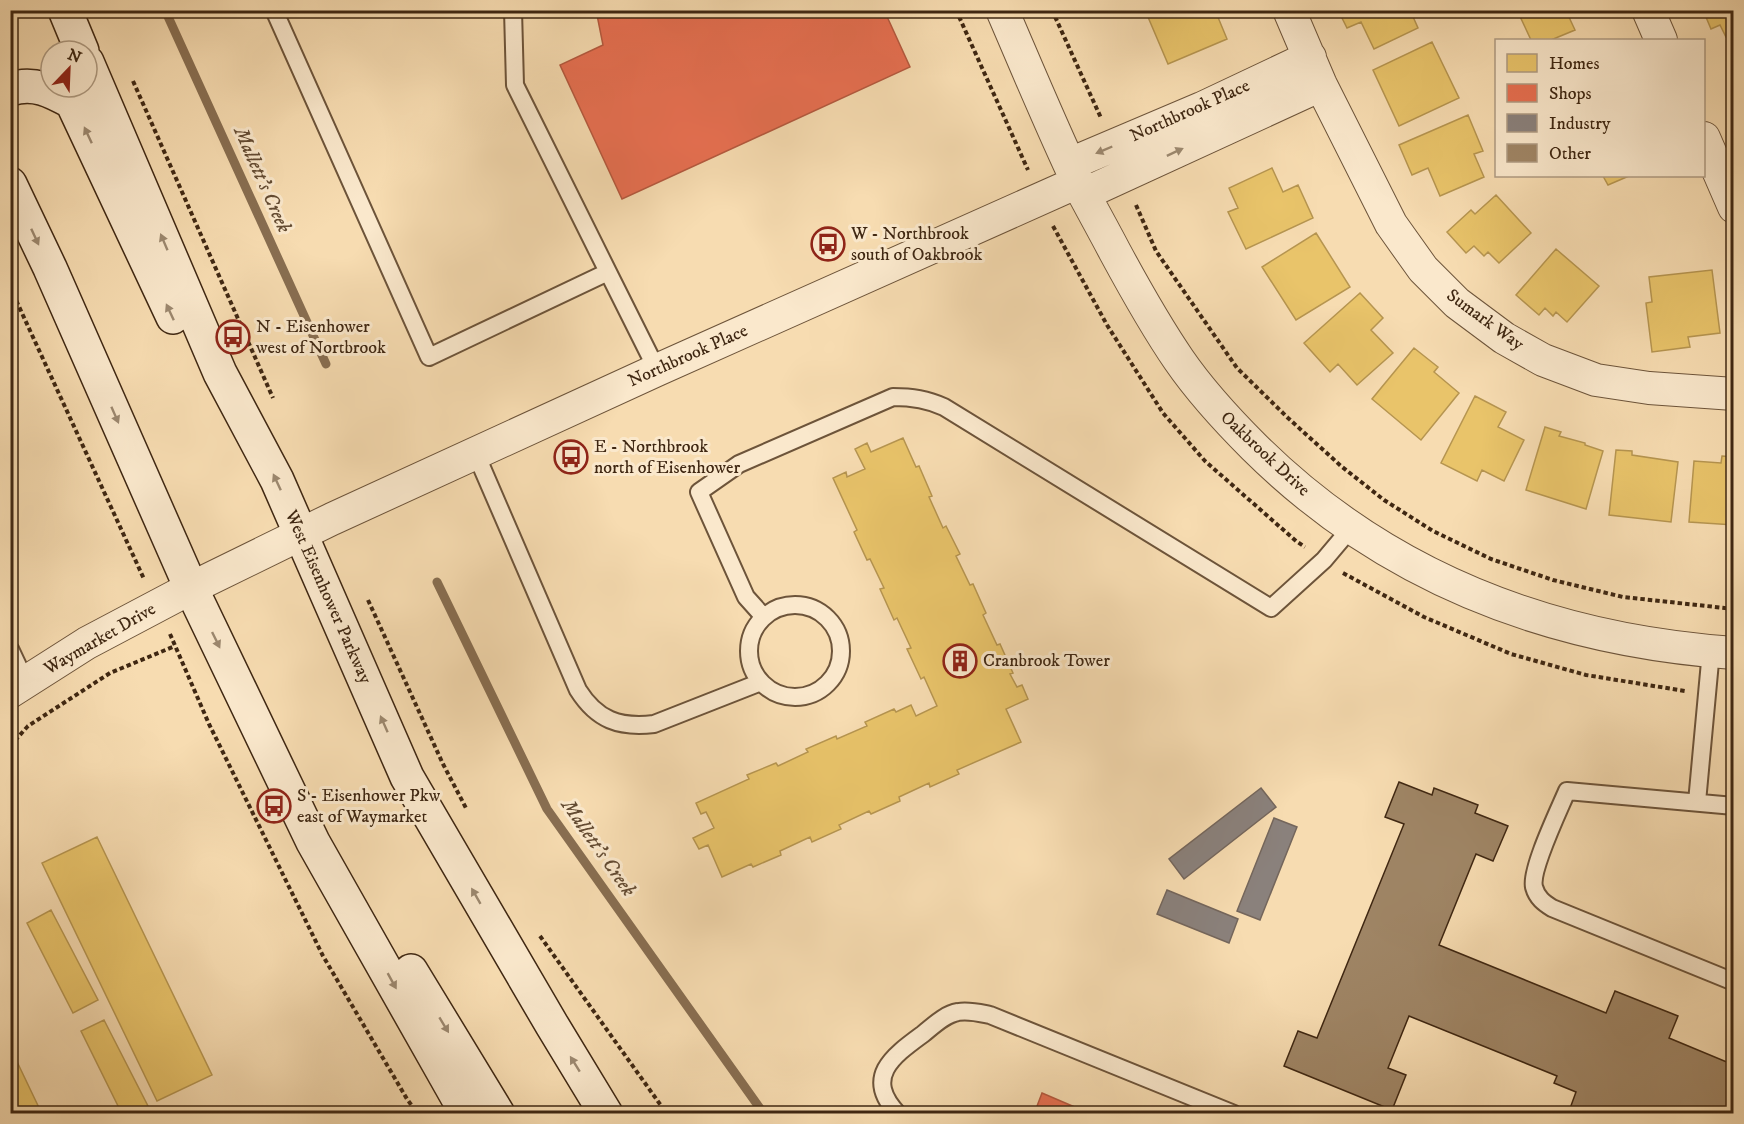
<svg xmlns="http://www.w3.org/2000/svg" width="1744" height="1124" viewBox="0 0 1744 1124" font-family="'IM FELL DW Pica',serif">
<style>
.homes{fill:#e9c46a;stroke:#b69550;stroke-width:1.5}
.shops{fill:#e76f51;stroke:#b5593e;stroke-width:1.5}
.industry{fill:#8a817c;stroke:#74665c;stroke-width:1.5}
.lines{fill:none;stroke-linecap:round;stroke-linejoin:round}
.stream{stroke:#886e51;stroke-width:9}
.building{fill:#9f8565;stroke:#3f2712;stroke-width:1.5}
.lane-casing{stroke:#6d543a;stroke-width:20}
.street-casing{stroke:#6d543a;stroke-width:34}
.secondary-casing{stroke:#3f2712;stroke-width:36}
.path{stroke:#3f2712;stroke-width:4;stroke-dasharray:4.5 3;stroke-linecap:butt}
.lane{stroke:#fae8cc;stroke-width:16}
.street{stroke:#fae8cc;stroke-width:32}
.secondary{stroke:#fae8cc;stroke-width:33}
.oneway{fill:#9c886f}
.labels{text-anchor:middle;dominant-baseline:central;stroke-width:6;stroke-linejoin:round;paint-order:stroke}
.street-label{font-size:18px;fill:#3f2712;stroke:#fae8cc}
.poi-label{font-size:18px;fill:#3f2712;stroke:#fae8cc;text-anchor:start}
.water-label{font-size:20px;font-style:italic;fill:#634b32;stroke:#fae8cc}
</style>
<rect width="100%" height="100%" fill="#f7dcb1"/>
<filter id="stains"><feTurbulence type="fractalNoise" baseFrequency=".00333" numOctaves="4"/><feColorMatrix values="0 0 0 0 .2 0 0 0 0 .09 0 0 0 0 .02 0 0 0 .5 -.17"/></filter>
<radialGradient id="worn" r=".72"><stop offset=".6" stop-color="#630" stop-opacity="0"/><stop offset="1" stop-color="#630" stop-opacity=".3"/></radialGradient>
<path class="homes" d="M1145 10H1215L1227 39 1168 64Z
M1338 10H1410L1418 28 1374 49 1361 22 1347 28Z
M1517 10H1573L1574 13 1568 15 1575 30 1551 40H1531Z
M1703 10H1734V38L1732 35 1726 37 1720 25 1711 29Z
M1432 42 1459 98 1399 126 1373 70Z
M1734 66V81L1728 68Z
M1468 115 1483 151 1474 154 1484 177 1440 196 1428 168 1412 175 1399 145Z
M1272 168 1283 192 1298 185 1313 218 1246 249 1228 212 1238 208 1229 188Z
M1603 176H1629L1608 185Z
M1496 195 1531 233 1499 263 1488 252 1484 256 1474 246 1466 253 1447 232 1471 210 1475 214Z
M1316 233 1350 287 1296 320 1262 267Z
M1556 249 1599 286 1567 322 1556 312 1553 316 1545 308 1539 315 1516 295Z
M1712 270 1720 333 1688 337 1690 347 1652 352 1646 303 1652 302 1649 277Z
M1360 293 1383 318 1371 330 1393 353 1357 385 1338 364 1330 372 1304 343Z
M1414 348 1438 367 1434 372 1459 393 1421 440 1372 399Z
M1475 396 1506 412 1498 427 1524 440 1504 481 1482 470 1477 481 1441 463Z
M1545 427 1561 432 1559 436 1585 443V445L1603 451 1586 509 1526 490Z
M903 438 916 467 919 466 932 496 929 497 943 528 946 526 960 554 956 556 970 585 973 584 986 613 983 615 997 645 1000 644 1013 673 1010 674 1017 687 1022 685 1028 699 1006 709 1021 742 957 770 959 774 930 787 929 783 899 797 900 801 871 814 869 811 839 825 841 829 812 842 810 837 780 851 781 855 753 867 751 864 722 877 708 845 699 849 693 838 714 828 706 812 701 814 696 803 749 779 747 775 776 763 778 766 808 752 806 749 836 736 837 739 867 726 865 722 894 709 896 712 911 705 916 716 937 706 924 677 921 679 907 649 911 648 897 618 894 620 880 589 884 588 870 559 867 560 854 532 857 530 833 478 846 472 847 477 865 469 855 449 867 443 871 452Z
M1616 450 1632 451V455L1678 462 1671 522 1609 515Z
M1722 456 1734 457V525L1689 522 1694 461 1721 463Z
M97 837 212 1075 157 1101 42 863Z
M51 910 98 1000 73 1013 27 923Z
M104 1020 150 1110 142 1114H122L81 1031Z
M10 1047 42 1114H10Z"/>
<path class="shops" d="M596 10H884L910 67 622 199 560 65 603 45Z
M1042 1093 1091 1114H1034Z"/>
<path class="industry" d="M1261 788 1276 807 1184 879 1169 859Z
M1274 818 1297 827 1260 920 1237 911Z
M1167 890 1238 919 1229 943 1157 914Z"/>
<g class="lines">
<path class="stream" d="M165 10 326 364
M437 582 547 809 764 1114"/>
</g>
<path class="building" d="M1399 782 1432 795 1434 788 1478 805 1475 813 1508 826 1493 861 1476 854 1439 945 1606 1013 1615 991 1678 1016 1669 1038 1734 1065V1114H1568L1576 1092 1554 1083 1557 1076 1409 1016 1388 1068 1406 1075 1392 1110 1284 1066 1298 1031 1317 1038 1404 824 1385 817Z"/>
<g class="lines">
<g class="lane-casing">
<path id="lane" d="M274 10 429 357 608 272 657 370
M513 10 515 85 608 272
M476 454 578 690C597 720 619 728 654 724L761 682
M749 651a46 46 0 1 1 92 0a46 46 0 1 1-92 0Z
M763 616 746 597 699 492 739 464 893 397C912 397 927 399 944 407L1271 608 1324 560 1351 528
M10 649 26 683
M1697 802 1711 651
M1734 806 1567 791C1559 810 1530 870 1534 887 1537 898 1544 903 1552 908L1734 982
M898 1114C863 1077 893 1056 923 1034 933 1026 945 1014 958 1012 969 1010 980 1013 990 1015L1234 1114"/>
</g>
<g class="street-casing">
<path id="street" d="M1002 10C1027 68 1051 126 1078 183 1090 206 1103 229 1115 252 1135 289 1155 325 1179 360 1201 392 1227 420 1254 447 1386 578 1549 640 1734 653
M1289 10 1321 85 1391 224 1423 269 1457 303 1504 338 1543 360 1596 380 1649 388 1734 394
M1648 10 1661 40
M1704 138 1734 207
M1070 164 1202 108 1310 57
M1084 194 1321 85
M10 692 87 643 191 588 332 519 657 370 1078 182"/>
</g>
<g class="secondary-casing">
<path id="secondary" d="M65 10 82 51
M87 62 220 373 277 480 407 777 552 1025 606 1114
M10 89C34 81 52 91 72 102L173 317
M10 184 50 268 191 588 313 842 467 1114
M411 971 498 1114"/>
</g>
<path class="path" d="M956 10 1028 170
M1052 10 1101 118
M133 81 273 398
M1136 205 1156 251 1237 368 1288 418 1341 466 1384 500 1433 531 1491 559 1553 580 1623 597 1734 609
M1053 226 1107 325 1163 413 1205 461 1296 541 1305 547
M10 287 144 579
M1343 573 1424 617 1511 654 1586 675 1685 691
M368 600 443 764 467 810
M170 634 209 724 323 956 407 1099 418 1114
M10 746 28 726 110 673 175 646
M540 936 667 1114"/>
<use href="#lane" class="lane"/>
<use href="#street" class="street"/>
<use href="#secondary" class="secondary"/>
</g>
<defs><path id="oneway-solid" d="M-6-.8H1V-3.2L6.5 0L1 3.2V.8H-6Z" transform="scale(1.5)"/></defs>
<g class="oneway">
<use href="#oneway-solid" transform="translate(88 135) rotate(-115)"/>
<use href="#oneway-solid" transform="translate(1104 150) rotate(157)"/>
<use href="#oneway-solid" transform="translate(1175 152) rotate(-25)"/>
<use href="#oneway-solid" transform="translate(35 237) rotate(65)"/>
<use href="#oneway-solid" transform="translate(164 242) rotate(-113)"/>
<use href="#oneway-solid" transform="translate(170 312) rotate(-115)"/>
<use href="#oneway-solid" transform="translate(115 415) rotate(66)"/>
<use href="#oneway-solid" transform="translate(277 482) rotate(-115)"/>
<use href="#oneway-solid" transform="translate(216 640) rotate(64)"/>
<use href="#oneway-solid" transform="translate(384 724) rotate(-114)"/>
<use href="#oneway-solid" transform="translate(476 896) rotate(-120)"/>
<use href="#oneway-solid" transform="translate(392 981) rotate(61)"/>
<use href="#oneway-solid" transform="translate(444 1025) rotate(59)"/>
<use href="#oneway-solid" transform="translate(575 1064) rotate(-122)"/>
</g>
<defs>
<g id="bus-ring" transform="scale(1.725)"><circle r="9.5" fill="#fae8cc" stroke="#8f2418" stroke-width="1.5"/><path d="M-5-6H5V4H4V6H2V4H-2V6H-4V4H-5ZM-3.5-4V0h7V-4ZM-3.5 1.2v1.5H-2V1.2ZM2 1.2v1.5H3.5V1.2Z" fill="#8f2418"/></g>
<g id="building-ring" transform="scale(1.725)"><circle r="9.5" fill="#fae8cc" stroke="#8f2418" stroke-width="1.5"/><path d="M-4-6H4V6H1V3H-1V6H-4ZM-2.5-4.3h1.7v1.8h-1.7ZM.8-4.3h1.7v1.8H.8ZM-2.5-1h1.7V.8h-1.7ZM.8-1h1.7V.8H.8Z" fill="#8f2418"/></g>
</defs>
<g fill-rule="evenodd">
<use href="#bus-ring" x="828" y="244"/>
<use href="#bus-ring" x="233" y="337"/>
<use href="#bus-ring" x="571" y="457"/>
<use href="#building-ring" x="960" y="661"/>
<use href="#bus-ring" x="274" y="806"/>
</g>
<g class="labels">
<g class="street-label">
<text transform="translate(1190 111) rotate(-24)">Northbrook Place</text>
<text transform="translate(1485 320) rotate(36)">Sumark Way</text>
<text transform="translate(688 356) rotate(-24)">Northbrook Place</text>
<text transform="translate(1265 454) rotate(43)">Oakbrook Drive</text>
<text transform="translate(328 597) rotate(66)">West Eisenhower Parkway</text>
<text transform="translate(100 639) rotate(-30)">Waymarket Drive</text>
</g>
<g class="poi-label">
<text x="851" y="234">W - Northbrook<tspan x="851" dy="21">south of Oakbrook</tspan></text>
<text x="256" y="327">N - Eisenhower<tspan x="256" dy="21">west of Nortbrook</tspan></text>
<text x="594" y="447">E - Northbrook<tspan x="594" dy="21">north of Eisenhower</tspan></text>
<text x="983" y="661">Cranbrook Tower</text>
<text x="297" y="796">S - Eisenhower Pkw<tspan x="297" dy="21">east of Waymarket</tspan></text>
</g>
<g class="water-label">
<text transform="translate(262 180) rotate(66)">Mallett's Creek</text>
<text transform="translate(598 848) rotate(55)">Mallett's Creek</text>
</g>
</g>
<rect width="1744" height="1124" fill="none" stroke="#f7dcb1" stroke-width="36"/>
<rect x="12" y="12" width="1720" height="1100" fill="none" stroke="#3f2712" stroke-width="3"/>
<rect x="18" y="18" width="1708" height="1088" fill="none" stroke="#3f2712" stroke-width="1.5"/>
<rect x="1495" y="39" width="210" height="138" fill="#fae8cc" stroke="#af9b82" stroke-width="1.5"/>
<rect x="1507" y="54" width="30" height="18" fill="#e9c46a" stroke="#af9b82" stroke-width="1.5"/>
<text x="1549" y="69" font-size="18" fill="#3f2712">Homes</text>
<rect x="1507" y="84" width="30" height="18" fill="#e76f51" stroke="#af9b82" stroke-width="1.5"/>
<text x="1549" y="99" font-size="18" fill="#3f2712">Shops</text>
<rect x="1507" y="114" width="30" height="18" fill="#8a817c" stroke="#af9b82" stroke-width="1.5"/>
<text x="1549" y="129" font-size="18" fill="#3f2712">Industry</text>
<rect x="1507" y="144" width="30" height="18" fill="#9f8565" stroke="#af9b82" stroke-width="1.5"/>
<text x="1549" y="159" font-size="18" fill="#3f2712">Other</text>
<g transform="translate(69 69) rotate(23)"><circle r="28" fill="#fae8cc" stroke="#af9b82" stroke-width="1.5"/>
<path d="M0-4.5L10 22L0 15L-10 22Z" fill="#8f2418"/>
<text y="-9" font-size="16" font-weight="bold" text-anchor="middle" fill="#3f2712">N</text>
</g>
<rect width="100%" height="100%" filter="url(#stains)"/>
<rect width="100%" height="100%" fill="url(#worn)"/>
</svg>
